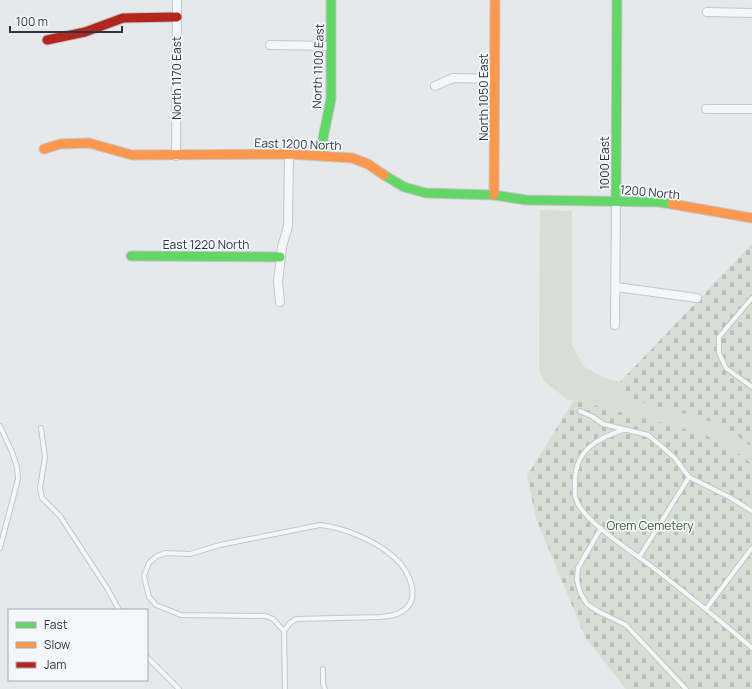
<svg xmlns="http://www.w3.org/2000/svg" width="752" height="689" viewBox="0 0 752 689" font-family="Manrope,sans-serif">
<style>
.green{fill:#d6ded6}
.cemetery{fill:url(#cemetery-stones)}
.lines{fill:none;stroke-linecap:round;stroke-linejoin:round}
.lane-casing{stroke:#c4c6c8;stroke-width:6}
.street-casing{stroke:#c4c6c8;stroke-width:10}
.fast-casing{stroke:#c4c6c8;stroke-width:11}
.slow-casing{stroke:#c4c6c8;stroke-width:11}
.jam-casing{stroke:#c4c6c8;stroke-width:11}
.lane{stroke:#f5f6f7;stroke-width:4}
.street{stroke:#f5f6f7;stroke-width:8}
.fast{stroke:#63d668;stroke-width:9}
.slow{stroke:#ff974d;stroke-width:9}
.jam{stroke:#b3261e;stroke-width:9}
.labels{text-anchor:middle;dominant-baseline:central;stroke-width:3.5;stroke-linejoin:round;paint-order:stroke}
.street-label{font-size:12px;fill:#2b3445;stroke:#f4f6f9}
.park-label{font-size:12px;fill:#3f6138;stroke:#f4f6f9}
</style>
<defs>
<pattern id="cemetery-stones" width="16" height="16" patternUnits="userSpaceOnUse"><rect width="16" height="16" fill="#d6ded6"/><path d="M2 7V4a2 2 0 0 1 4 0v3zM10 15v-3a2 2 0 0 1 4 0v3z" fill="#b8bfb9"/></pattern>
</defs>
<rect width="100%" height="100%" fill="#e6e8ea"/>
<path class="green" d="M540 210 572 211V345L583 366 604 378 622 382V397L701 418 733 432 752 448V464L730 447 575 400H568L544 381 539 369Z"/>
<path class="cemetery" d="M752 244V448L733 432 701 418 622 397V382H620Z
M574 400 701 433 730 447 752 464V689H626L585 637 536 518 527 476Z"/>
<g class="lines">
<g class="lane-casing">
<path id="lane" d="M752 298 719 337V353L726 368 752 387
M580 411 593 417 603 424 648 435 674 457 689 477 731 498 752 511
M0 426 12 452 17 467 18 479 0 548
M41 428 45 457 40 488 42 498 60 516 107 588 119 610
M626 429C597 438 574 450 575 484 575 488 574 495 576 499 583 523 640 556 660 573 691 597 722 622 752 648
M320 525C346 528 376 541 395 558 409 570 423 600 401 612 395 616 387 616 380 617L296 619 290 623 284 631 273 619 266 616 181 615 156 605 149 597 144 576 149 563 157 556 166 553 190 554 220 545Z
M601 528 578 568 577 580 580 592 587 604 599 612 626 625 686 689
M640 556 689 477
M706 609 752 548
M284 631 285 689
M147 657 179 689
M323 669V684L325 689"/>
</g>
<g class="street-casing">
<path id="street" d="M707 12 752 13
M270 45 331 46
M435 86 453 78 495 79
M706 109H752
M176 156 177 0
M616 287 697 298
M280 302 278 282 282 247 288 226 289 154
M615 325 616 201"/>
</g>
<g class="fast-casing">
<path id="fast" d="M323 156V138L331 99V0
M384 175 404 187 426 193 494 195 526 200 658 202 672 204
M616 201 617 0
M131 256 280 257"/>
</g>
<g class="slow-casing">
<path id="slow" d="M44 149 60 144 89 143 132 155 289 154 352 158 368 164 384 175
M494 195 495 0
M672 204 752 218"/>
</g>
<g class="jam-casing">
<path id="jam" d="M47 40 85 32 123 18 177 17"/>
</g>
<use href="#lane" class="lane"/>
<use href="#street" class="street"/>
<use href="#fast" class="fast"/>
<use href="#slow" class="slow"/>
<use href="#jam" class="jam"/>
</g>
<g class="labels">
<g class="street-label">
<text transform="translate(318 66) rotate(-88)">North 1100 East</text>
<text transform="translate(176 78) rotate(-90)">North 1170 East</text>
<text transform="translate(483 97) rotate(-90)">North 1050 East</text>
<text transform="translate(298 144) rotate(2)">East 1200 North</text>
<text transform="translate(604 163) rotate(-90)">1000 East</text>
<text transform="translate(650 192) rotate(5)">1200 North</text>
<text x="206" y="244">East 1220 North</text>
</g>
<g class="park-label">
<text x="650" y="525">Orem Cemetery</text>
</g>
</g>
<rect x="8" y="609" width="140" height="72" fill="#f4f6f9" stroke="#a4a8b1"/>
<rect x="16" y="622" width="20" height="6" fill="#63d668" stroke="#a4a8b1"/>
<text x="44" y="629" font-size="12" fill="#2b3445">Fast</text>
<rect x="16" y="642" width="20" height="6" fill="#ff974d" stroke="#a4a8b1"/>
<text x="44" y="649" font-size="12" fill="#2b3445">Slow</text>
<rect x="16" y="662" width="20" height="6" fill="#b3261e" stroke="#a4a8b1"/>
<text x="44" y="669" font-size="12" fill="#2b3445">Jam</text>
<path d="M10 26v6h112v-6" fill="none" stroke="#2b3445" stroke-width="2"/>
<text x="16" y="26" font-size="12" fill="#2b3445" stroke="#f4f6f9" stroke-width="3" paint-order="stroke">100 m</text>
</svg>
